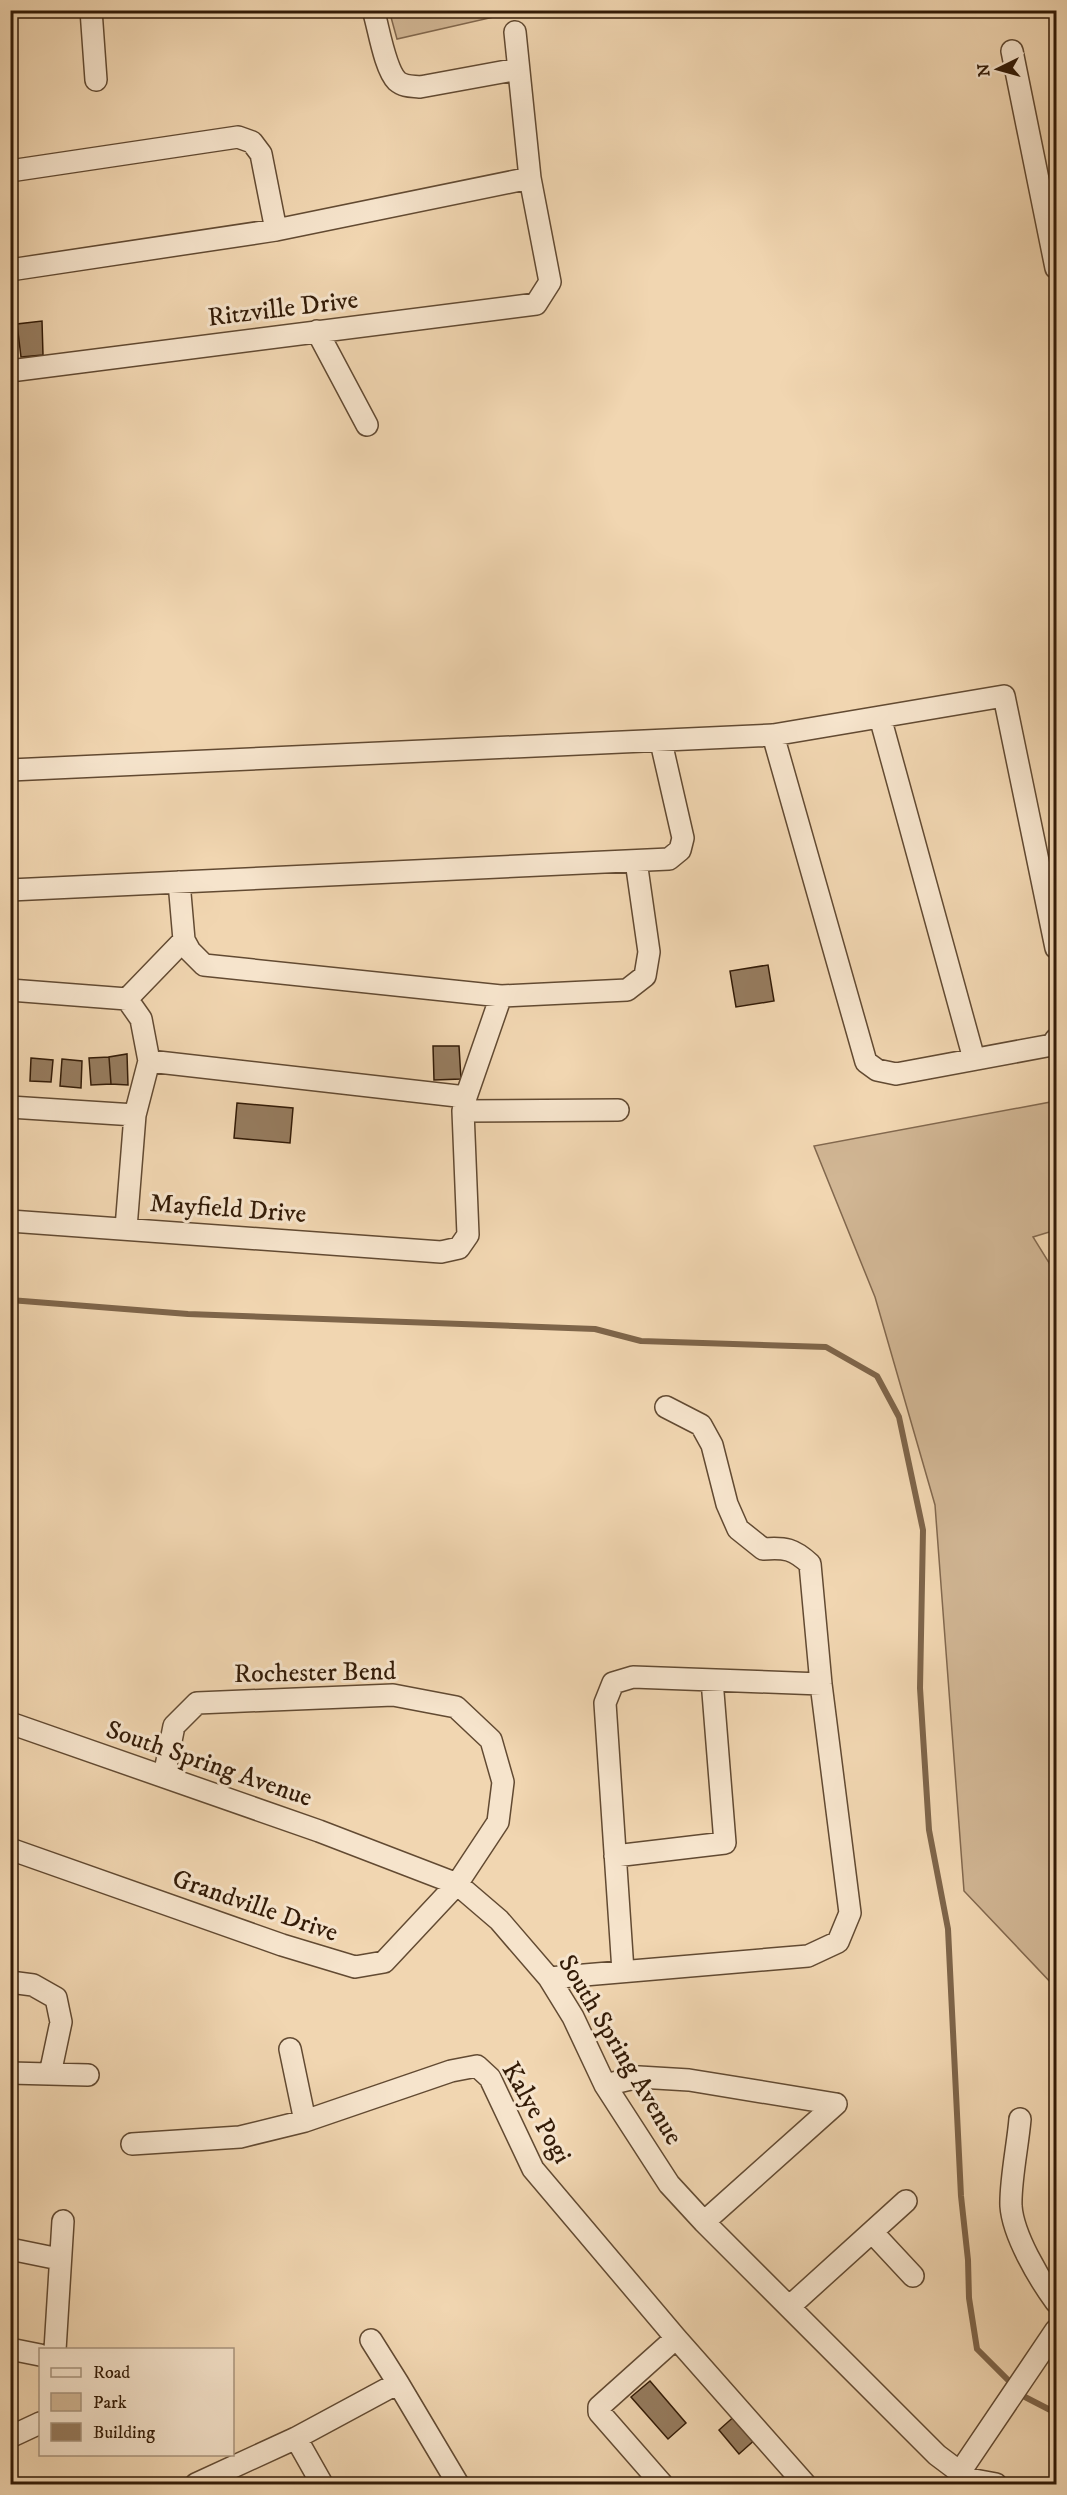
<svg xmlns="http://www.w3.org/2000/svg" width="1067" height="2495" viewBox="0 0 1067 2495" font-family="'IM FELL DW Pica',serif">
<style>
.green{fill:#d1b694;stroke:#82684e;stroke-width:1.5}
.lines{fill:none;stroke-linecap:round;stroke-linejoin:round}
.stream{stroke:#7e654a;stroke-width:6}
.building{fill:#967c5f;stroke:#331b07;stroke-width:1.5}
.minor-casing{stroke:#624a32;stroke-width:24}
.minor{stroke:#f6e4cc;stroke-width:21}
.labels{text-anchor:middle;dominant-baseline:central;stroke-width:6;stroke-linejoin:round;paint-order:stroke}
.street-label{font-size:26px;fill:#331b07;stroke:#f6e4cc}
</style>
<rect width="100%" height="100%" fill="#f1d6b1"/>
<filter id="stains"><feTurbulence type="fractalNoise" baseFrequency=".00333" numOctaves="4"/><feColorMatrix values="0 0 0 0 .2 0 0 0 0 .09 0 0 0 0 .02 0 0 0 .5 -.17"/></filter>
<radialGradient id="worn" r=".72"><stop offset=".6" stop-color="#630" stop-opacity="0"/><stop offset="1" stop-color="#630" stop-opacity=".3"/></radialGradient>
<path class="green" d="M389 10H520V11L397 39Z
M1056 1101V1230L1033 1237 1056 1274V1988L964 1891 935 1505 875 1297 814 1146Z"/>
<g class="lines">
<path class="stream" d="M10 1300 188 1314 595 1329 641 1341 826 1347 877 1376 899 1417 923 1530 920 1688 929 1830 948 1929 961 2196 968 2260 969 2298 977 2349 1025 2397 1056 2413"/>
</g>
<path class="building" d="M42 321 43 355 21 357 17 324Z
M13 322 17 357 10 358V323Z
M768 965 774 1001 736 1007 730 971Z
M433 1046H459L461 1079 434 1080Z
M127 1054 128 1085 111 1084 109 1057Z
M109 1057 111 1084 91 1085 89 1058Z
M31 1058 53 1060 51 1082 30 1081Z
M62 1059 82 1061 81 1088 60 1086Z
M237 1103 293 1108 290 1143 234 1138Z
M650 2381 686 2423 668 2439 631 2397Z
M738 2413 758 2437 739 2454 719 2430Z"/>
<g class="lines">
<g class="minor-casing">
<path id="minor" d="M91 10 96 80
M374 13C379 30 385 69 397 81 404 87 412 86 420 87L518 69
M1012 51 1056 268
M10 171 238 137 252 142 261 154 276 230
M10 270 276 230 530 178
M317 331 367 425
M10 371 536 304 550 282 530 178 515 32
M880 717 974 1059
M773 735 866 1062 877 1070 896 1074 1052 1045 1056 1039
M10 770 773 735 1004 696 1056 948
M179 882 184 940 190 951 204 965 501 996 627 990 645 976 649 952 636 861
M10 890 669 859 680 850 683 838 661 742
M10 990 127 999 141 1019 149 1061 135 1115 126 1228
M127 999 184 940
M466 1097 501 996
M10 1107 135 1115
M463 1111 618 1110
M10 1221 441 1252 459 1248 468 1235 463 1111 466 1097 149 1061
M10 1723 319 1831 457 1884 499 1920 549 1978 573 2017 605 2085 669 2184 704 2222 937 2455 969 2479 973 2484
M10 1849 282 1945 355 1967 384 1962 457 1884 498 1822 503 1782 491 1740 456 1707 393 1695 197 1703 174 1726 164 1776
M615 1856 725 1843 712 1680
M623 1971 605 1703 613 1683 633 1677 821 1684
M549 1978 808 1956 838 1942 850 1913 821 1684 810 1564C794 1549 785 1547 763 1549L738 1529 727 1504 712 1445 701 1425 666 1407
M10 1982 33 1985 56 1998 61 2022 50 2074
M290 2049 305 2121
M10 2073 88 2075
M605 2085 639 2077 689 2080 836 2104
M1020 2119C1018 2144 1010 2182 1011 2206 1013 2235 1039 2279 1056 2302
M132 2144 240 2137 305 2121 451 2071 477 2066 490 2078 533 2169 676 2338 805 2484
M704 2222 836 2104
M872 2232 913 2276
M10 2249 59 2259
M789 2307 906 2201
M371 2340 398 2383
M10 2349 40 2355
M55 2350 63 2221
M10 2437 40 2423
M296 2438 322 2484
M960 2472 1056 2330
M969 2479 996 2484
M196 2484 296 2438 398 2383 458 2484
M662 2484 599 2412V2407L676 2338"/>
</g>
<use href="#minor" class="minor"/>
</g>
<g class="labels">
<g class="street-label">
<text transform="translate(283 309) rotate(-7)">Ritzville Drive</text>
<text transform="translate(228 1209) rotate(4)">Mayfield Drive</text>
<text transform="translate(315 1673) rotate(-1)">Rochester Bend</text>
<text transform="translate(209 1764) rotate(19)">South Spring Avenue</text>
<text transform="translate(255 1906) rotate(19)">Grandville Drive</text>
<text transform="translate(620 2050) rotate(59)">South Spring Avenue</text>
<text transform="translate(536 2113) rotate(60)">Kalye Pogi</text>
</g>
</g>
<rect width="1067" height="2495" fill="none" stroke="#f1d6b1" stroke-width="36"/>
<rect x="12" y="12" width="1043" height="2471" fill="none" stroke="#331b07" stroke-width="3"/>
<rect x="18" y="18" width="1031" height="2459" fill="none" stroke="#331b07" stroke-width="1.5"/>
<rect x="39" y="2348" width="195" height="108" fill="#f6e4cc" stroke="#a8947d" stroke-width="1.5"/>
<rect x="51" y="2368" width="30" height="9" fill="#f6e4cc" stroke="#a8947d" stroke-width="1.5"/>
<text x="93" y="2378" font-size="18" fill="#331b07">Road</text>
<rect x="51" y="2393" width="30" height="18" fill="#d1b694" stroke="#a8947d" stroke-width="1.5"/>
<text x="93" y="2408" font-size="18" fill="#331b07">Park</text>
<rect x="51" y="2423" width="30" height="18" fill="#967c5f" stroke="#a8947d" stroke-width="1.5"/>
<text x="93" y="2438" font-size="18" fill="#331b07">Building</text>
<g transform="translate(998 69) rotate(265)" stroke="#f6e4cc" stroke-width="4.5" paint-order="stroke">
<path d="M0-4.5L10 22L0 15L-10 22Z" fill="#331b07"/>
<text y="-9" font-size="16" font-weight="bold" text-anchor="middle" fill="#331b07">N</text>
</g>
<rect width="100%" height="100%" filter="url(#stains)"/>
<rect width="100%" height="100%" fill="url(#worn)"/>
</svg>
